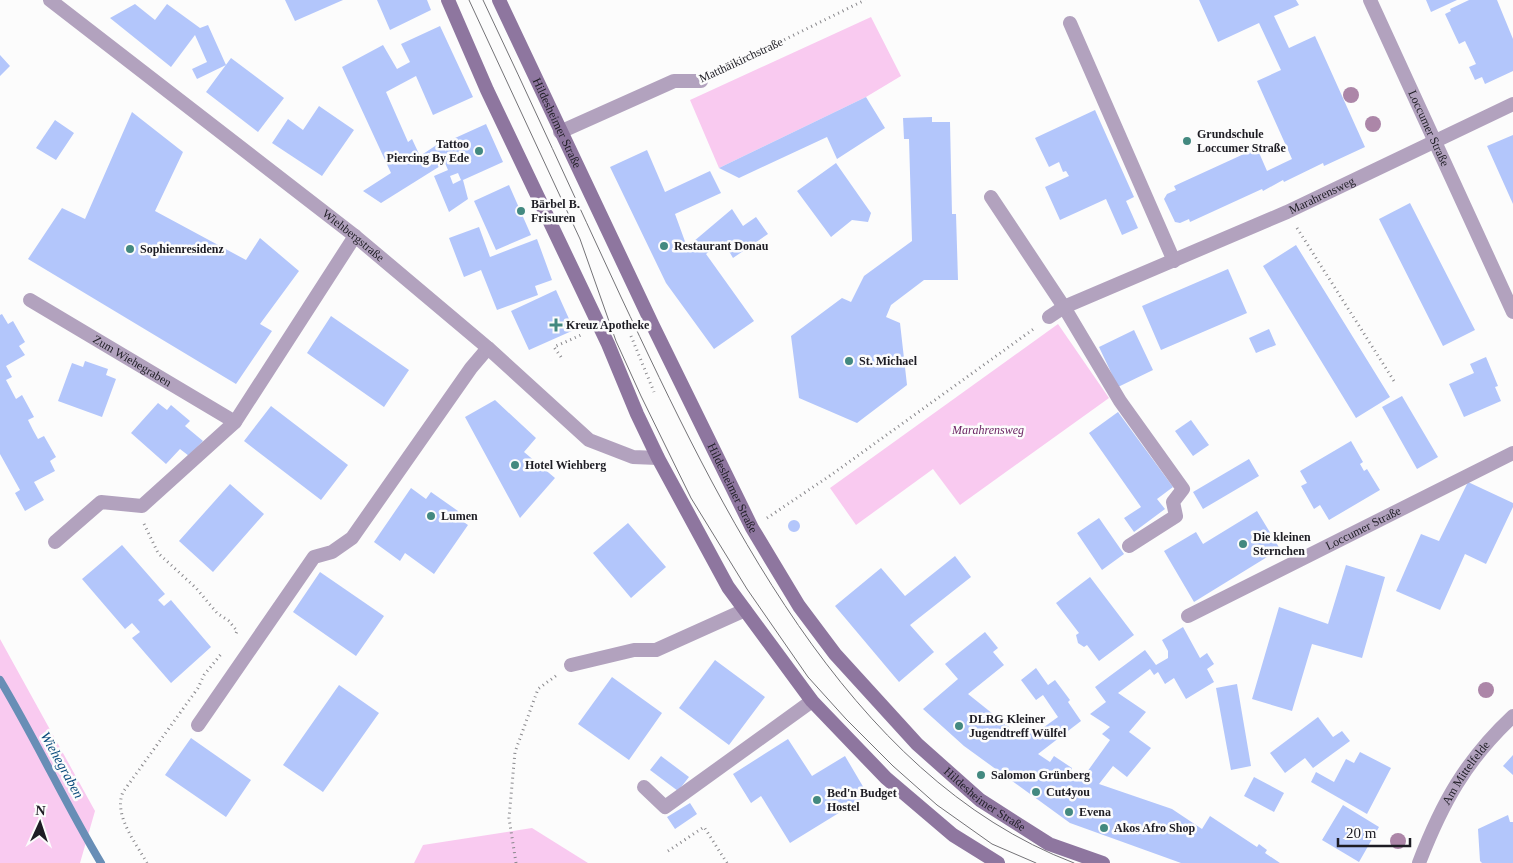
<svg xmlns="http://www.w3.org/2000/svg" width="1513" height="863" viewBox="0 0 1513 863" font-family="'Times New Roman',serif">
<style>
.green{fill:#f9caf0}
.lines{fill:none;stroke-linecap:round;stroke-linejoin:round}
.stream{stroke:#688eb6;stroke-width:8}
.building{fill:#b3c6fb;fill-rule:evenodd}
.path{stroke:#88878b;stroke-width:3;stroke-dasharray:1 4;stroke-linecap:butt}
.service{stroke:#b2a2be;stroke-width:14}
.minor{stroke:#b2a2be;stroke-width:14}
.tertiary{stroke:#b2a2be;stroke-width:14}
.secondary{stroke:#8e769f;stroke-width:14}
.tram{stroke:#747377;stroke-width:1}
.tree{fill:#ac86a8}
.poi-dot{fill:#438980;stroke:#fcfcfc;stroke-width:2}
.labels{text-anchor:middle;dominant-baseline:central;stroke-width:5;stroke-linejoin:round;paint-order:stroke}
.street-label{font-size:12px;fill:#1e1d24;stroke:#fcfcfc}
.poi-label{font-size:12px;font-weight:bold;fill:#1e1d24;stroke:#fcfcfc;text-anchor:start}
.park-label{font-size:12px;font-style:italic;fill:#6b2563;stroke:#fcfcfc}
.water-label{font-size:14px;font-style:italic;fill:#0c4c7d;stroke:#fcfcfc}
</style>
<rect width="100%" height="100%" fill="#fcfcfc"/>
<path class="green" d="M871 17 901 76 866 97 719 168 690 100Z
M1058 324 1109 398 960 505 933 469 856 525 830 488Z
M0 639 95 811 80 863H0Z
M532 828 588 863H414L423 845Z"/>
<g class="lines">
<path class="stream" d="M0 680C36 740 65 803 101 863"/>
</g>
<path class="building" d="M285 0H343L295 21Z
M377 0H427L431 10 390 30Z
M1199 0H1296L1299 5 1274 16 1289 48 1315 36 1365 147 1324 166 1323 163 1284 182 1283 180 1263 191 1262 189 1190 222 1189 219 1180 223 1175 222 1164 199 1167 194 1176 190 1174 186 1257 148 1267 171 1292 159 1257 81 1281 70 1259 23 1218 42Z
M1426 0H1457L1431 12Z
M1469 0H1497L1513 39V71L1485 84 1482 77 1475 80 1469 67 1476 64 1465 41 1459 44 1445 14 1451 11 1450 9Z
M135 4 155 20 167 4 200 28 208 25 226 65 197 79 192 69 207 62 195 35 171 67 110 18Z
M440 26 473 97 433 115 416 76 386 92 408 142 412 139 420 156 441 142 446 152 444 143 486 124 503 162 463 180 468 199 449 212 434 176 448 170 445 163 381 203 363 191 391 173 342 67 383 45 397 69 410 62 401 44ZM458 173 461 180 453 184 450 176Z
M0 55 10 66 0 76Z
M231 58 284 98 258 132 206 92Z
M866 97 885 128 837 159 827 137 739 178 719 168Z
M319 106 354 130 322 176 272 143 288 119 303 130Z
M1095 110 1134 197 1126 201 1138 228 1122 235 1106 199 1060 220 1045 187 1069 176 1066 171 1063 172 1059 162 1049 167 1035 138Z
M132 112 183 152 155 211 246 260 260 238 299 271 260 324 272 331 236 384 28 259 62 208 85 219Z
M932 117V122H950L952 214H956L958 280H924L891 305 886 317 900 323 907 385 857 423 799 398 791 336 842 298 851 302 864 276 912 241 909 139H904L903 118Z
M55 120 74 133 56 160 36 148Z
M1513 135V204L1487 146Z
M647 150 665 192 710 171 721 193 675 214 687 247 732 209 743 226 756 217 768 234 733 258 723 241 706 254 754 321 714 349 666 283 610 167Z
M836 163 871 213 868 222 852 220 831 237 797 191Z
M509 185 531 235 496 250 474 201Z
M1410 203 1475 330 1443 346 1379 219Z
M479 227 490 257 537 239 552 280 535 286 538 295 497 310 481 270 464 277 449 238Z
M1296 245 1390 397 1356 418 1263 266Z
M1228 269 1247 313 1161 350 1142 306Z
M556 290 574 330 529 350 511 311Z
M2 314 8 324 13 321 25 342 19 346 25 355 6 366 12 377 6 380 16 399 22 395 34 417 28 420 33 430 38 439 44 436 56 457 50 461 55 471 34 482 44 500 25 511 15 493 20 490 0 454V315Z
M331 316 409 370 384 407 307 353Z
M1269 329 1276 345 1256 353 1249 338Z
M1134 330 1153 370 1118 387 1099 347Z
M1486 357 1498 386 1495 387 1501 401 1464 417 1449 384 1474 373 1470 364Z
M85 361 108 369 106 375 116 379 102 417 58 401 72 363 83 367Z
M1402 396 1438 457 1417 469 1382 407Z
M495 400 536 438 524 452 555 478 520 518 465 417Z
M158 403 167 410 171 405 190 421 185 426 203 441 189 456 180 449 166 464 131 433Z
M271 406 348 465 321 500 244 441Z
M1118 412 1173 487 1157 499 1165 509 1134 532 1124 518 1141 507 1089 433Z
M1191 420 1209 445 1193 456 1175 431Z
M1351 441 1363 462 1360 464 1364 471 1367 469 1380 490 1329 520 1320 505 1314 509 1301 486 1307 483 1300 471Z
M1249 459 1259 476 1203 509 1193 492Z
M1468 482 1513 503V507L1486 564 1465 554 1440 610 1396 591 1421 534 1439 541Z
M230 484 264 514 213 572 179 541Z
M411 488 426 499 431 492 458 511 455 516 468 525 434 574 405 553 400 561 374 542Z
M1257 511 1280 549 1194 602 1164 551 1196 532 1203 544Z
M1099 518 1124 554 1102 570 1077 533Z
M788 526a6 6 0 1 1 12 0a6 6 0 1 1-12 0Z
M628 523 666 567 631 598 593 553Z
M122 545 165 594 158 600 164 606 171 600 211 647 171 683 132 638 140 632 132 623 125 629 82 579Z
M955 556 971 577 910 625 934 652 899 682 835 606 881 568 905 596Z
M1346 565 1385 577 1362 658 1312 644 1292 711 1252 699 1279 607 1328 624Z
M320 572 384 616 356 656 293 612Z
M1090 577 1134 635 1099 661 1087 645 1084 647 1078 643 1076 635 1079 633 1056 603Z
M1183 627 1200 658 1207 653 1214 664 1207 669 1214 682 1186 699 1174 678 1165 684 1158 672 1154 675 1150 669 1118 693 1146 712 1129 732 1151 748 1127 777 1113 766 1099 784 1172 809 1202 829 1210 816 1257 847 1259 844 1267 850 1265 853 1280 863H1181L1070 823 964 746 923 709 958 679 945 664 985 632 998 648 993 652 1004 665 968 694 993 714H999L1004 719 1003 722 1015 732 1018 730 1022 735 1028 730 1033 735 1058 717 1043 695 1036 700 1021 680 1036 668 1048 685 1055 680 1070 700 1068 702 1081 721 1038 754 1050 762 1054 756 1072 768 1070 774 1077 780 1082 779 1110 740 1102 734 1110 727 1090 714 1106 702 1095 687 1145 650 1156 665 1168 658V651L1162 640Z
M715 660 765 697 729 745 679 708Z
M612 677 662 713 629 760 578 724Z
M1237 684 1251 766 1231 770 1216 688Z
M339 685 379 713 323 792 283 765Z
M1318 717 1333 737 1342 731 1350 741 1313 768 1305 758 1285 773 1270 753Z
M191 738 251 780 226 817 165 775Z
M788 739 812 776 845 756 868 795 790 843 761 796 751 803 733 774Z
M1360 752 1391 768 1367 814 1311 782 1316 772 1334 782 1346 759 1354 763Z
M1513 755V775L1503 766Z
M661 756 689 777 678 791 650 770Z
M1254 777 1284 793 1274 812 1244 796Z
M690 803 697 814 675 829 667 817Z
M1343 805 1379 827 1359 862 1322 840Z
M1508 815 1510 822H1513V863H1482L1480 861 1478 829Z"/>
<g class="lines">
<path class="path" d="M717 73 865 0
M1297 228 1394 381
M631 336 654 392
M561 357 554 347 581 335 584 336
M767 518 831 475 1035 328
M144 524 158 553 196 588 217 613 229 621 237 631 235 636
M668 851 704 827 727 863
M147 863C136 843 113 815 123 792L198 688 204 675 222 653
M516 863 509 818 515 752 538 689 557 675"/>
<g class="service">
<path d="M1070 23 1174 261"/>
<path d="M560 132 674 81H701"/>
<path d="M991 197 1064 307 1120 401 1183 489 1173 502 1176 516 1129 546"/>
<path id="s1" d="M1188 616 1513 453"/>
<path d="M571 665 634 650H656L745 610"/>
<path d="M198 725 314 557 332 552 352 538 471 368 488 348"/>
<path d="M644 787 665 807 812 701"/>
</g>
<g class="minor">
<path id="s2" d="M50 0 355 236 488 348 589 440 633 457 658 458"/>
<path id="s3" d="M1370 0 1513 312"/>
<path id="s4" d="M30 300 235 422"/>
<path id="s5" d="M1049 317 1064 307 1287 212 1513 104"/>
<path d="M55 542 101 502 142 506 235 422 355 236"/>
</g>
<path class="tertiary" id="s6" d="M1419 863C1442 803 1466 760 1513 716"/>
<g class="secondary">
<path d="M448 0 487 90 608 344 637 414 658 458 728 587 812 701 886 778 953 835 998 863"/>
<path id="s7" d="M499 0 653 326 752 528 799 606 835 654 917 744 980 800 1049 844 1103 863"/>
</g>
<path class="tram" d="M469 0 580 239 616 341 641 396 691 498 747 589 808 677 846 719 893 766 937 805 992 844 1036 863
M483 0C530 99 575 198 621 297 719 505 845 776 1074 863"/>
</g>
<g class="tree">
<circle cx="1351" cy="95" r="8"/>
<circle cx="1373" cy="124" r="8"/>
<circle cx="1486" cy="690" r="8"/>
<circle cx="1398" cy="841" r="8"/>
</g>
<g class="poi-dot">
<circle cx="1187" cy="141" r="5"/>
<circle cx="479" cy="151" r="5"/>
<circle cx="521" cy="211" r="5"/>
<circle cx="664" cy="246" r="5"/>
<circle cx="130" cy="249" r="5"/>
<path d="M553.5 317.5h5v5h5v5h-5v5h-5v-5h-5v-5h5z"/>
<circle cx="849" cy="361" r="5"/>
<circle cx="515" cy="465" r="5"/>
<circle cx="431" cy="516" r="5"/>
<circle cx="1243" cy="544" r="5"/>
<circle cx="959" cy="726" r="5"/>
<circle cx="981" cy="775" r="5"/>
<circle cx="1036" cy="792" r="5"/>
<circle cx="817" cy="800" r="5"/>
<circle cx="1069" cy="812" r="5"/>
<circle cx="1104" cy="828" r="5"/>
</g>
<g class="labels">
<g class="street-label">
<text transform="translate(741 60) rotate(-25)">Matthäikirchstraße</text>
<text stroke="none"><textPath href="#s7" startOffset="136">Hildesheimer Straße</textPath></text>
<text stroke="none"><textPath href="#s3" startOffset="141">Loccumer Straße</textPath></text>
<text stroke="none"><textPath href="#s5" startOffset="299">Marahrensweg</textPath></text>
<text stroke="none"><textPath href="#s2" startOffset="384">Wiehbergstraße</textPath></text>
<text stroke="none"><textPath href="#s4" startOffset="119">Zum Wiehegraben</textPath></text>
<text stroke="none"><textPath href="#s7" startOffset="541">Hildesheimer Straße</textPath></text>
<text stroke="none"><textPath href="#s1" startOffset="196">Loccumer Straße</textPath></text>
<text stroke="none"><textPath href="#s6" startOffset="102">Am Mittelfelde</textPath></text>
<text stroke="none"><textPath href="#s7" startOffset="946">Hildesheimer Straße</textPath></text>
</g>
<g class="poi-label">
<text x="1197" y="134">Grundschule<tspan x="1197" dy="14">Loccumer Straße</tspan></text>
<text x="469" y="144" text-anchor="end">Tattoo<tspan x="469" dy="14">Piercing By Ede</tspan></text>
<text x="531" y="204">Bärbel B.<tspan x="531" dy="14">Frisuren</tspan></text>
<text x="674" y="246">Restaurant Donau</text>
<text x="140" y="249">Sophienresidenz</text>
<text x="566" y="325">Kreuz Apotheke</text>
<text x="859" y="361">St. Michael</text>
<text x="525" y="465">Hotel Wiehberg</text>
<text x="441" y="516">Lumen</text>
<text x="1253" y="537">Die kleinen<tspan x="1253" dy="14">Sternchen</tspan></text>
<text x="969" y="719">DLRG Kleiner<tspan x="969" dy="14">Jugendtreff Wülfel</tspan></text>
<text x="991" y="775">Salomon Grünberg</text>
<text x="1046" y="792">Cut4you</text>
<text x="827" y="793">Bed'n Budget<tspan x="827" dy="14">Hostel</tspan></text>
<text x="1079" y="812">Evena</text>
<text x="1114" y="828">Akos Afro Shop</text>
</g>
<g class="park-label">
<text x="988" y="430">Marahrensweg</text>
</g>
<g class="water-label">
<text transform="translate(62 765) rotate(61)">Wiehegraben</text>
</g>
</g>
<g transform="translate(40 823) rotate(3)" stroke="#fcfcfc" stroke-width="4" paint-order="stroke">
<path d="M0-4L9 19L0 12L-9 19Z" fill="#1e1d24"/>
<text y="-8" font-size="14" font-weight="bold" text-anchor="middle" fill="#1e1d24">N</text>
</g>
<path d="M1338 838v8h72v-8" fill="none" stroke="#1e1d24" stroke-width="2.5"/>
<text x="1346" y="838" font-size="15" fill="#1e1d24" stroke="#fcfcfc" stroke-width="4" paint-order="stroke">20 m</text>
</svg>
